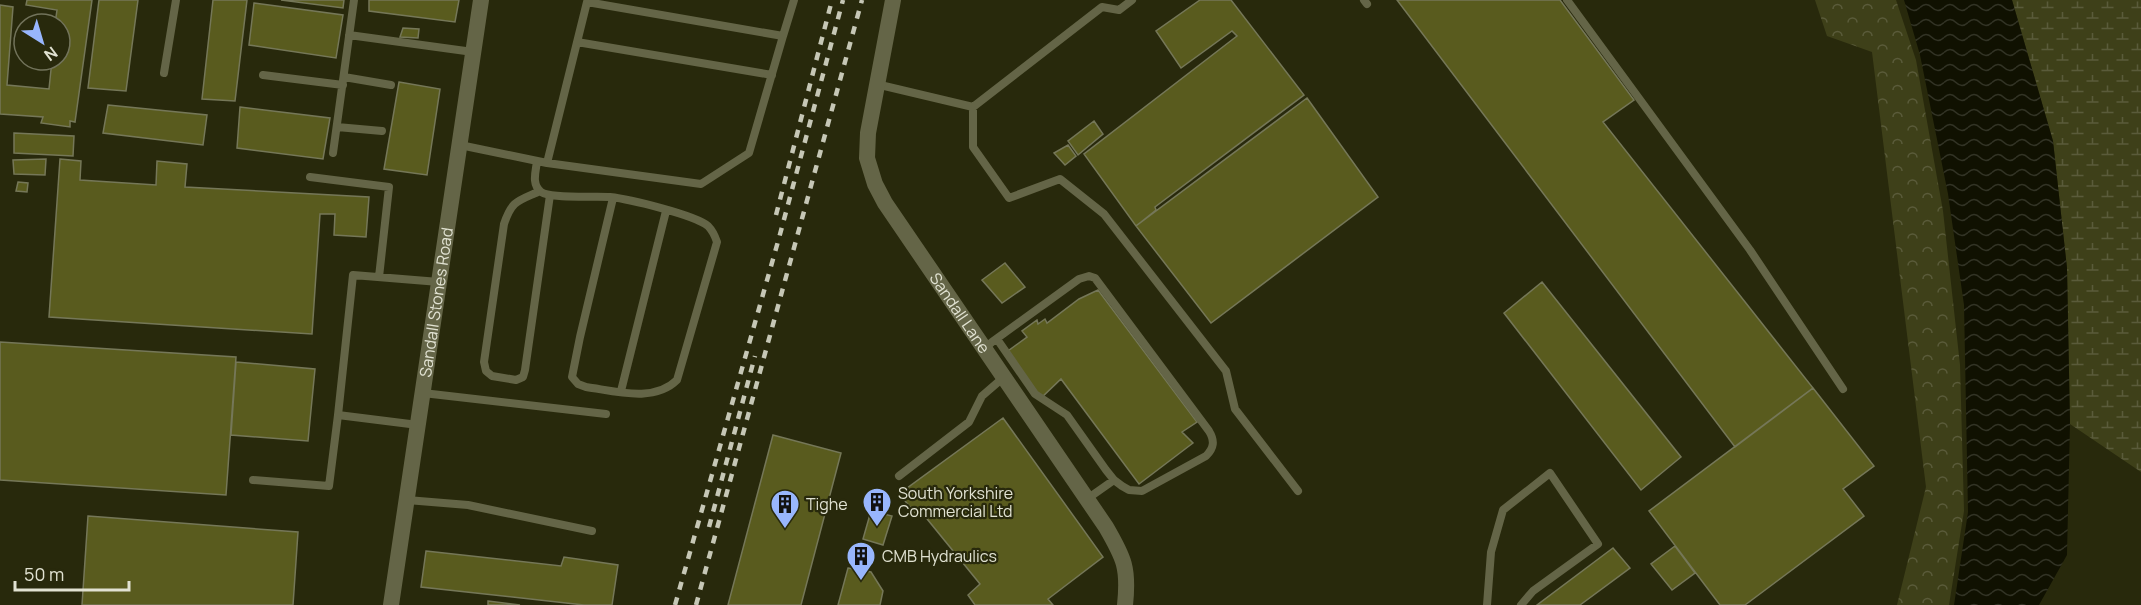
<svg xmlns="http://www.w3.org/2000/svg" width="2141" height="605" viewBox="0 0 2141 605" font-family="Manrope,sans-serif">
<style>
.forest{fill:url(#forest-crowns)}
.wetland{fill:url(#wetland-marsh)}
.water{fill:url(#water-waves)}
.building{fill:#595b1e;stroke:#757758;stroke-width:1.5}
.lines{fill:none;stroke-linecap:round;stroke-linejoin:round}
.service{stroke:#646547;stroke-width:8}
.minor{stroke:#646547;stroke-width:16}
.rail{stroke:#c6c7b6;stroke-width:4.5;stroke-dasharray:8 8;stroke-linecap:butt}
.labels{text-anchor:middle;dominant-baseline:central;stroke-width:4.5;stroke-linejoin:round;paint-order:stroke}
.street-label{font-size:16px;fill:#e1e2d2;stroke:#28290c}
.poi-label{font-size:16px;fill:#e1e2d2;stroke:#28290c;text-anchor:start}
</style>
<defs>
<pattern id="forest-crowns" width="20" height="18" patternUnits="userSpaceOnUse" patternTransform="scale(1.5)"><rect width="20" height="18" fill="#3e4019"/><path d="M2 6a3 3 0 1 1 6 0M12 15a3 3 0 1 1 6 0" fill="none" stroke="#5a5b3a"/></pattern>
<pattern id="wetland-marsh" width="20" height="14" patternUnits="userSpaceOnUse" patternTransform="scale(1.5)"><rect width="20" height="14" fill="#3e4019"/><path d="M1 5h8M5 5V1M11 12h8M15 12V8" fill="none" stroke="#5a5b3a"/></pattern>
<pattern id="water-waves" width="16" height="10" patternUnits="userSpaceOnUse" patternTransform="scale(1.5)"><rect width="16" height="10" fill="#101101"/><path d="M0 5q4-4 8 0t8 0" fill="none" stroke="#323325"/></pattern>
</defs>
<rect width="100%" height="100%" fill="#28290c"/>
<path class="forest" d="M1815 0H1896L1916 60 1943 211 1960 365 1964 511 1949 605H1897L1926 487 1872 52 1827 36Z"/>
<path class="wetland" d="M2012 0H2141V472L2070 424 2067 268 2053 141Z"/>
<path class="water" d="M1904 0H2012L2053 141 2067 268 2070 424 2067 555 2039 605H1954L1968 512 1964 305 1948 194 1920 55Z"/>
<path class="building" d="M27 0H92L75 122 70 121V127L41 123 43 117 0 114V5L13 7 7 85 49 89 52 60H60V24H55L57 10 26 5Z
M99 0H138L126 91 88 88Z
M213 0H247L235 101 202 99Z
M281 0H344L343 8Z
M369 0H459L455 22 369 11Z
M1200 0H1231L1304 95 1155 207 1156 210 1136 226 1084 154 1237 36 1232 31 1181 68 1156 31Z
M1397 0H1560L1634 100 1603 122 1813 388 1735 447Z
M254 3 343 15 336 58 249 45Z
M403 28 419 29 418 38 400 37Z
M399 82 440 89 427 175 384 169Z
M1307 98 1378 197 1211 323 1136 226Z
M108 105 207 115 203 145 103 133Z
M240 107 330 118 323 159 237 148Z
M1094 121 1103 134 1078 155 1068 141Z
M14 133 74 136 73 156 14 153Z
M1068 145 1076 156 1065 165 1054 153Z
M46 159 45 175 14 174 13 160Z
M60 159 81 161 80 180 156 185 157 161 187 164 185 187 369 197 366 237 334 235 335 214H320L312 334 49 317Z
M18 182 28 183 27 192 16 191Z
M1005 263 1025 287 1002 303 982 280Z
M1542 282 1681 457 1641 490 1504 313Z
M1098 290 1197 422 1182 432 1193 443 1139 484 1061 379 1041 398 1008 351 1027 337 1022 331 1037 320 1038 324 1045 319 1047 323 1079 299Z
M0 342 236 357 226 495 0 480Z
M236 362 315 369 308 441 231 435Z
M1813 388 1874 466 1843 489 1864 516 1745 605H1720L1649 511Z
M1003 418 1103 557 1048 599 1053 605H975L968 595 980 584 923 514 918 516 899 494Z
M773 435 841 453 801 605H728Z
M871 511 892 516 883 545 863 539Z
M88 516 298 532 293 605H82Z
M1675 546 1695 573 1672 590 1651 564Z
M1613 548 1630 568 1580 605H1537Z
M426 551 561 566 564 557 618 565 612 605H584L421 587Z
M848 568 871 572 883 591 880 605H838Z
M488 601 520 605H488Z"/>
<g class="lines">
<path class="service" d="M1364 0 1367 4
M1567 0 1750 250 1843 389
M349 35 473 52
M783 36 794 0
M577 42 772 75
M164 73 176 0
M263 75 343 85
M344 77 391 85
M876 84 973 107 1102 7 1119 10 1132 0
M973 107V147L1009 198 1060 179 1104 214 1226 371 1235 409 1298 491
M337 127 382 131
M460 145 547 163 701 184 749 153 783 36 587 2 547 163
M333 153 354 0
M537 161C536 171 531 184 541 192 551 199 595 196 610 197 629 199 695 215 708 226 713 231 715 236 717 242L677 380C654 403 615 391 586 387L578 384 572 377 580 337 613 198
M310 177 389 187 379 277
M540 191C518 201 512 200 504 224L484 362 486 371 492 376 516 380 523 377 525 370 550 195
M984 349 992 342 1079 279 1089 276 1095 278 1209 431C1215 441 1214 448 1206 456L1142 491 1129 490 1122 486 1114 480 1106 470 1067 415 1035 394 997 339
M621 391 666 211
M423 393 606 414
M338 415 353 275 439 282
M899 476 969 422 982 396 1004 377
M253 480 329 486 338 415 418 425
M1087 499 1114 480
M407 500 468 505 592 531
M1487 605 1491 552 1503 510 1550 473 1598 544 1533 591 1521 605"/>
<g class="minor">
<path id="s1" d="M893 0 868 133 867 158 875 184 885 203 1106 527C1124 558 1129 568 1125 605"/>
<path id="s2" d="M391 605 481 0"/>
</g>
<path class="rail" d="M776 215 832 0
M709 527 755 356
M675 605 779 238 843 0
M696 605 862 0"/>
</g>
<defs>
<g id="building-pin" transform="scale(1.5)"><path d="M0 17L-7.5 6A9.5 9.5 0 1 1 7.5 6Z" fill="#98b6fd" stroke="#28290c"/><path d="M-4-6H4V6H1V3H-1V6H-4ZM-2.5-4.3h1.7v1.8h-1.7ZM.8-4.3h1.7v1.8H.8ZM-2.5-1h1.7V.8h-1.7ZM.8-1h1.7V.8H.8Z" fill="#111"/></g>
</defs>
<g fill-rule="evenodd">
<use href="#building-pin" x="877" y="502"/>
<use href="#building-pin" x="785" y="504"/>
<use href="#building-pin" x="861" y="556"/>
</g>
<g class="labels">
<g class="street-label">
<text stroke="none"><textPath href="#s2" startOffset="306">Sandall Stones Road</textPath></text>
<text stroke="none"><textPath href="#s1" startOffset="342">Sandall Lane</textPath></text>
</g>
<g class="poi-label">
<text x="898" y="493">South Yorkshire<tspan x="898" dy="18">Commercial Ltd</tspan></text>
<text x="806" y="504">Tighe</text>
<text x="882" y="556">CMB Hydraulics</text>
</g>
</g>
<g transform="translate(42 42) rotate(143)"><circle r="28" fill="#28290c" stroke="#72735b" stroke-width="1.5"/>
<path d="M0-4.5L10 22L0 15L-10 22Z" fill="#98b6fd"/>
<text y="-9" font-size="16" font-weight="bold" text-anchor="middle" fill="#e1e2d2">N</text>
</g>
<path d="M15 581v9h114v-9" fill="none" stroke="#e1e2d2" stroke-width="3"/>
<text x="24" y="581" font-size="18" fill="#e1e2d2" stroke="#28290c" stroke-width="4.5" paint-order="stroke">50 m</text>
</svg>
